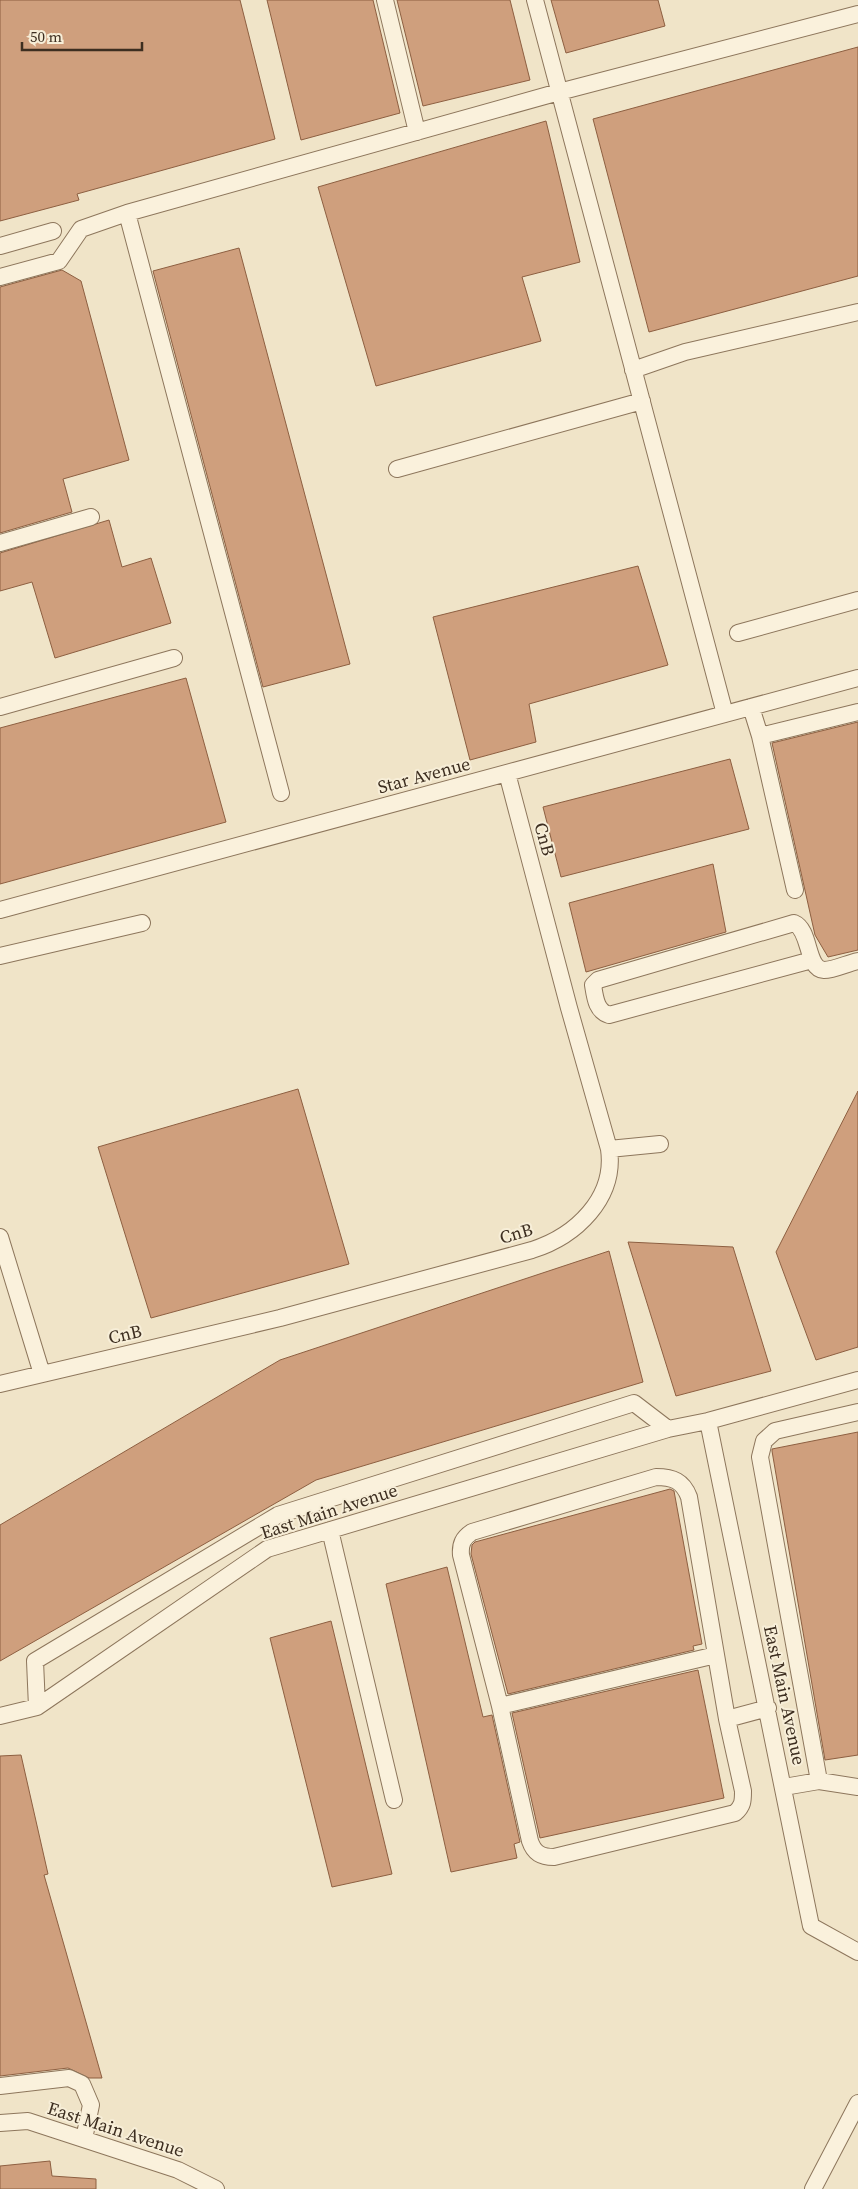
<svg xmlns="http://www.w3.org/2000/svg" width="858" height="2189" viewBox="0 0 858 2189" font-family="'Source Serif 4',serif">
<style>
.building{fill:#cf9f7d;stroke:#8d5f41}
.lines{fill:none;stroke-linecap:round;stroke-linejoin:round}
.minor-casing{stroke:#8d765c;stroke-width:18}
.minor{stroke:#faf1dc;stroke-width:16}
.labels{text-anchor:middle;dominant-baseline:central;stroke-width:4;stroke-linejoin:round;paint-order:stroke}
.street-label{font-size:18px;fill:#3d2e20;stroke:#f7eed8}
</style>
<rect width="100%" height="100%" fill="#f0e4c8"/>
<path class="building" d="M0 0H240L275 139 77 194 79 200 0 221Z
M267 0H373L400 113 301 140Z
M397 0H510L530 80 423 106Z
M551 0H658L665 26 566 53Z
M858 47V276L649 332 593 119Z
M546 121 580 262 522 277 541 341 376 386 318 187Z
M239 248 350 664 263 687 153 271Z
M62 270 81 281 129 460 63 479 72 512 0 533V287Z
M109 520 122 567 151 558 171 623 55 658 32 582 0 591V553Z
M638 566 668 665 529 704 536 742 470 760 433 617Z
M186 678 226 822 0 884V728Z
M858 722V950L828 957 815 935 772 743Z
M730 759 749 829 561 877 543 807Z
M713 864 726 932 586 972 569 903Z
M298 1089 349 1264 151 1318 98 1147Z
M858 1091V1347L816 1360 776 1252Z
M628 1242 733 1247 771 1371 676 1396Z
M609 1251 643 1382 316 1480 0 1661V1525L280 1360Z
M858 1432V1755L825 1760 772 1451V1449Z
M670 1489 674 1491 702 1644 693 1646 694 1650 508 1694 471 1554 472 1545 475 1542Z
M447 1567 483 1717 492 1715 520 1842 514 1844 517 1858 451 1872 386 1584Z
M331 1621 392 1874 332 1887 270 1638Z
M698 1670 724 1798 540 1838 512 1713Z
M21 1755 48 1874 44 1875 102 2078H89L68 2068 0 2076V1756Z
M50 2161 52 2176 96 2179V2189H0V2166Z"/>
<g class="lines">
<g class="minor-casing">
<path id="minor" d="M385 0 417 132
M535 0 725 714
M127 213 281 793
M0 246 53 231
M0 277 59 261 81 229 127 213 559 92 858 14
M633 370 685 352 858 312
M397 469 642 401
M0 543 91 517
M738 633 858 600
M0 707 174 658
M751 707 760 736 795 890
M760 736 858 712
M0 910 858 678
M0 956 142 923
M812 960 609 1015C596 1011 595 997 593 985L598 980 794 923C811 930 806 969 824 970 834 970 848 963 858 961
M609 1149 660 1144
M0 1237 42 1374
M0 1384 280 1318 532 1250C576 1236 616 1198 609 1149L569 1008 507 773
M708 1421 811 1926 858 1952
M330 1530 394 1800
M500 1706 716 1655
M37 1707 35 1661 278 1515 634 1403 668 1429
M0 1716 37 1707 267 1549 668 1429 708 1421 858 1380
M727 1719 689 1497C683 1481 673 1477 656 1477L472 1532C463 1538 460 1544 461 1555L500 1706 530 1841C534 1853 541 1857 554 1857L735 1813C743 1806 743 1801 743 1791L727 1719 768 1708
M819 1781 760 1457 764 1441 775 1431 858 1412
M784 1787 819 1781 858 1787
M0 2086 69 2078 82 2084 91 2105 84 2139
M0 2123 28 2121 178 2170 216 2189
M813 2189 858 2103"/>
</g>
<use href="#minor" class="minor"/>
</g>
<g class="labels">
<g class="street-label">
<text transform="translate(424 775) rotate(-15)">Star Avenue</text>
<text transform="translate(545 839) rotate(75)">CnB</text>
<text transform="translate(516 1233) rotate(-16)">CnB</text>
<text transform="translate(125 1334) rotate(-13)">CnB</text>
<text transform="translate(329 1511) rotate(-18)">East Main Avenue</text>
<text transform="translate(785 1695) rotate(78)">East Main Avenue</text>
<text transform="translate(116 2129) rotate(18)">East Main Avenue</text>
</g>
</g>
<path d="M22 42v8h120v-8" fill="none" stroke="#3d2e20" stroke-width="2.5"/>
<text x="30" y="42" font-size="15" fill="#3d2e20" stroke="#f7eed8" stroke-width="4" paint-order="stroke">50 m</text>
</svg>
